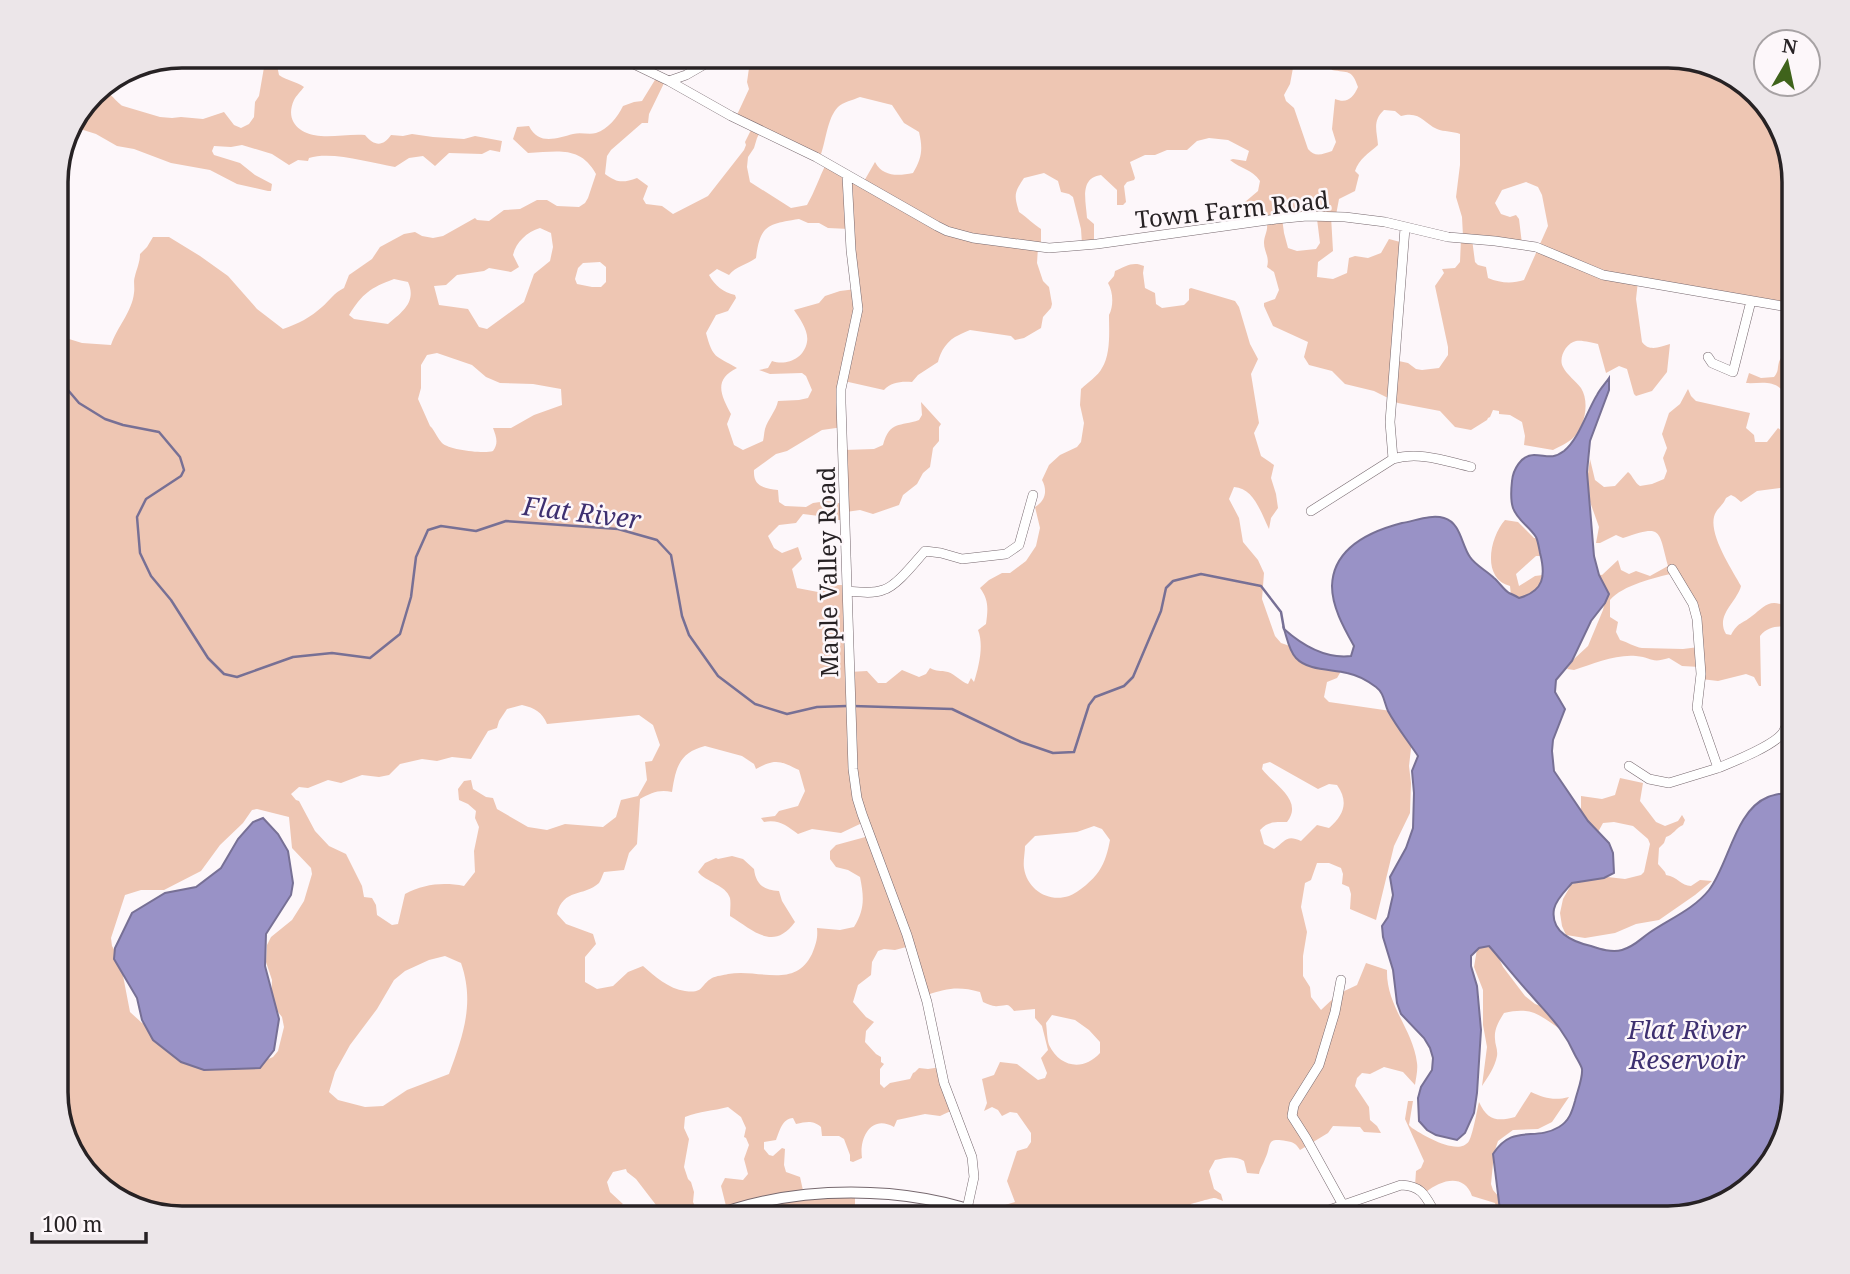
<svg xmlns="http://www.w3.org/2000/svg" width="1850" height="1274" viewBox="0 0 1850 1274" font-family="'Noto Serif',serif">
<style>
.green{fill:#eec6b3;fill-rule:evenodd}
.water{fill:#9992c6;stroke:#777095;stroke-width:2}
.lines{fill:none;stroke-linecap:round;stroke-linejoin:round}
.stream{stroke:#777095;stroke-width:2.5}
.minor-casing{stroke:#76686e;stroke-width:10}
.major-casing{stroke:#76686e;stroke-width:12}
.minor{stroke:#fff;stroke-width:9}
.major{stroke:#fff;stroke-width:10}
.labels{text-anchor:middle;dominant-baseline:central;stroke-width:5;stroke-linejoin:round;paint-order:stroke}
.street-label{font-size:24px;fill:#272224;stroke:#fdf7fa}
.water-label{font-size:26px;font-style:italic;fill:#3e3070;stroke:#fdf7fa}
.rim{fill:none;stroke:#272224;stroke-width:3.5}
</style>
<rect width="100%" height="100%" fill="#fdf7fa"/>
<path class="green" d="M266 56H275L279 75C287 81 296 81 304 87 301 91 296 96 294 100 284 122 301 135 321 136 335 137 350 134 365 135 374 146 383 147 391 135L403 136 412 134 433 137 464 139 475 136 502 141 500 152 490 150 482 154 449 153 435 166 423 156 409 158 395 167C370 163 333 151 309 158L308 161 298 160 289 165 272 154 242 145 231 147 214 146 212 151 214 155 240 163 255 175 272 184 271 191H268L237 184 210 170 171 163 134 149 117 146 96 134 77 128 93 93 107 83 106 90C108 92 121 106 123 106L160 117 172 118 181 117 203 119 224 112 234 125 241 128 249 124 254 117 255 102 259 96Z
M759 56H1304L1302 57 1301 65 1293 68 1290 84 1284 95 1286 101 1294 108 1308 149C1315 158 1323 154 1332 151L1336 142 1332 129 1335 99C1347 104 1353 98 1358 87 1352 69 1348 73 1332 70L1324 56H1668L1738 77 1781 126 1794 182V306L1638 281 1636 299 1642 342C1649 352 1660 347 1670 344L1667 372 1652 391 1636 396 1634 394 1627 369 1619 366 1606 373 1598 344C1592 343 1583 340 1576 341 1566 343 1558 358 1563 367 1567 375 1576 381 1581 388 1590 402 1585 428 1572 439 1567 443 1559 447 1553 450L1524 445 1525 436 1522 422 1510 415 1499 414V411L1493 410 1490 417 1488 418 1487 420 1471 430 1455 427 1440 411 1398 403 1374 391 1345 384 1332 371 1309 365 1304 357 1308 342 1273 326 1264 306V303L1275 299 1279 290 1274 272 1267 267C1270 257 1264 252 1264 243 1264 236 1268 231 1267 224L1245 221V202L1258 191 1260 181C1252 169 1241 169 1230 160L1233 159 1246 161 1249 151 1228 140 1209 138 1197 141 1187 150H1167L1155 155H1145L1130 162 1135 178 1134 180 1127 182 1124 186 1126 202 1123 205H1117V190L1101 175C1079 178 1086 201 1087 218L1094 224V243L1082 244 1081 229 1073 197 1069 194 1061 192 1058 181 1044 173 1024 178C1014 193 1014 195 1019 212 1028 218 1033 224 1041 229V246L1038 247 1037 263 1043 281 1049 287 1052 304 1051 308 1043 317 1041 328 1024 338 1015 340 1011 336 970 330C966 332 962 333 959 335 948 339 940 352 938 362L918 375 912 382C902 381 891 382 884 390L844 381 843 427 822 430 787 451 776 454 754 470C753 487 764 488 778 490L779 502 785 506 806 507 813 503 827 501 844 504V450L874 449 883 445C890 420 900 427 919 420L922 415 921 402 941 424 939 427V441L933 448 930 467 923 473 917 484 903 495 899 505 873 514 860 510 846 512 845 520H827L819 516 803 514 796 523 779 525 768 536 774 548 782 553 798 547 802 559 792 569 797 588 818 592 830 585H847L849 672 867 671 878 683H886L902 670 919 677 926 674 930 668C937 672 940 670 948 672 955 674 961 682 968 684L971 678 974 682C979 666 984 645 978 630L986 624C988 609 989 600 980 588L989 580 1002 573H1010L1026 561 1036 546 1040 528 1035 507C1045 501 1048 491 1042 480L1049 465 1060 455 1077 447 1081 442 1084 423 1080 405 1081 389C1088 382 1098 376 1102 368 1111 354 1109 331 1109 315 1114 306 1113 291 1108 283L1114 276 1115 271C1126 266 1133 261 1144 266L1143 273 1145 288 1155 293 1156 304 1162 308 1184 305 1189 300V289L1191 288 1235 301 1239 307 1250 344 1258 359 1251 374 1259 423 1254 433 1261 456 1274 465 1271 478 1276 494 1278 508 1271 518 1269 529C1261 513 1254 488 1234 487L1229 499 1239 518 1243 542 1258 560 1264 573 1262 599 1275 636 1281 643 1302 650 1343 668 1337 678 1327 682 1324 697 1329 702 1391 711 1412 740 1409 766 1411 783 1410 813 1394 846 1376 920 1350 909 1351 894 1349 887 1342 884 1343 874 1341 868 1329 863H1317L1311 880 1305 883 1301 907 1307 932 1303 956V976L1310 987 1311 997 1321 1010 1338 994 1357 985 1366 963 1387 970C1386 1006 1413 1029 1417 1063 1418 1070 1416 1078 1415 1085L1403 1072 1384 1067 1370 1074 1362 1073 1357 1078 1355 1086 1369 1107 1370 1120 1377 1126 1381 1133 1364 1132 1360 1127 1333 1126 1328 1133 1300 1150C1296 1144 1294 1142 1286 1141 1265 1137 1272 1145 1265 1159 1263 1165 1260 1168 1259 1174L1247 1173 1244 1161C1234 1155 1225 1158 1215 1160L1209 1171 1214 1189 1221 1194 1223 1201C1220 1200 1217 1198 1214 1198 1212 1198 1194 1203 1191 1204L1187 1210C1173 1213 1162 1224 1147 1214L1142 1218H999L1005 1205 1015 1202 1007 1181 1017 1151 1027 1148 1031 1142V1133L1017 1113 1010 1112 1002 1116 998 1110 992 1107 984 1111 987 1103 982 1079 994 1075 1000 1062 1017 1064 1038 1080 1045 1078 1047 1073 1041 1058 1048 1050 1042 1026 1035 1018V1009L1014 1011C1007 1002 1007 1006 998 1006 993 1007 988 1004 983 1002L980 992C959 986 947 988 927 995L910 946 895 950 884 949 878 951 872 962 871 975 858 985 853 1002 866 1017 874 1022 866 1031 865 1042 876 1054 881 1057V1062L884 1064 880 1069V1084L884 1088 890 1083 910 1079 913 1073 915 1072 919 1068 928 1069 941 1067 955 1109 940 1116 925 1114 897 1120 894 1127C871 1114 859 1138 862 1158L853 1162 850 1161V1155L844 1139 839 1136H822L821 1127C812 1120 807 1122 796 1124L793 1118C782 1119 780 1130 776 1140L764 1142V1149L769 1155 773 1156 782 1148 785 1149 784 1165 786 1172 800 1177 804 1195 855 1193V1210L858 1218H707L727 1210 721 1186 725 1178 743 1180 748 1174 744 1159 749 1145 746 1138 744 1137 746 1128 741 1117 728 1107C713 1111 700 1111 685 1117L684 1128 689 1139 684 1167 688 1179 691 1182 694 1192 693 1202 700 1218H666L636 1179 627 1172 626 1169 613 1172 607 1182 610 1192 623 1204 614 1209 591 1211 587 1218H182L112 1197 73 1155 56 1100V335L82 343 111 345C117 327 132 312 134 293 135 287 133 282 135 276 137 268 140 262 140 254L147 247 153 237H169L200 256 228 276 257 309 283 329C298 324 311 317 322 307 330 300 334 293 344 288L349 275 372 259 380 247 404 234 415 232 422 236 433 238 443 236 475 218 477 220 489 221 504 210 520 209 537 200H547L557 206 579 207 585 203 588 198 596 174C580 145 557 152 528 153L513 139 517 127 529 126C539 146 557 138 573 134 581 132 589 135 596 133 608 129 617 118 623 106L634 102 642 101 658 75 666 79 649 114 648 123H642L611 150 607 156 605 174C617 183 623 183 637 178L648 186 643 199 646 204 662 206 673 214 708 196 744 150 746 145 745 142 753 126 736 117 749 89 747 82 749 68 756 63ZM860 97 892 105 904 123 919 132C923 149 922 158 913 173 898 176 883 177 875 162L863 183 826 164C819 178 815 191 807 205L791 208 750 182 747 167 748 157 754 148 757 138 761 130 820 157C826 142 827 118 838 107 843 102 853 100 860 97ZM1384 110 1395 111 1401 116C1421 111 1423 123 1437 129 1444 132 1453 131 1460 134V165L1456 197 1462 217 1463 236 1461 239 1460 262 1455 268 1442 269 1444 273 1435 286 1448 347V355L1439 368 1422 370 1416 369 1408 363 1394 360 1404 243 1389 239 1381 253 1368 258 1355 256 1349 258 1347 273 1333 279 1317 277 1318 262 1333 251 1331 216 1336 215 1339 199 1355 191 1359 175 1355 171C1359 159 1369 153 1378 145 1377 131 1372 121 1384 110ZM1526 182 1538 187 1542 195 1548 226 1524 280C1512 284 1500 283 1488 278L1486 267 1478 265 1475 262 1472 239 1522 244 1519 219 1516 215 1510 217 1501 214 1495 203 1502 190ZM1282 218 1317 219 1320 243 1316 249 1297 251 1288 248 1284 233ZM799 219 808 223H819L828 228 849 229 856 289 840 291 825 296 819 303 794 310C800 319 809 331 807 342 804 359 786 366 772 361L768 368 759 370 770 374 802 373 806 376 812 390 808 398 799 400 778 401C776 411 768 419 765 429 764 433 764 437 763 441L743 450 734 445 727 424 731 414C721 395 713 380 737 368 715 355 713 359 706 333L716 315 728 311 736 298 735 295C723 292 715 286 709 275L717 269 729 275C736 266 747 265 756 258 760 225 768 224 799 219ZM540 228 551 233 553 247 550 261 534 274 524 302 487 329 479 327 468 309 439 305 434 286 446 285 457 275 484 271 489 268 511 272 519 267 513 255C516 242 527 232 540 228ZM600 262 606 267V282L601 287H592L577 284 575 279 578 268 583 263ZM394 279 408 282C417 302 402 312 388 324L354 319 349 315C363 293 370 288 394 279ZM437 353 472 365 486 377 500 383 533 384 561 389 562 405 534 415 511 428H493C496 436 499 443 493 451 484 454 449 450 442 443 438 439 435 432 432 428L430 426 418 399 421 388V365L427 355ZM522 705C535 708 542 712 547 724L639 715 653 725 660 745 652 761 645 762 647 780 638 796 621 800 616 817 603 827 565 824 547 830 528 827 497 809 493 798 486 797 473 789 471 780 464 781 458 789 459 800 468 804 476 811 475 818 479 827 474 851 475 872 464 886C443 882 424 884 405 894L398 924 392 925 377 915 376 905 372 898 364 897 362 886 346 854 329 846 315 831 299 801 296 800 291 794 299 787 308 788 328 780 341 783 362 775 379 777 389 775 400 764 422 759 437 761 452 757 471 759 488 731 497 728 499 721 507 709ZM705 746 742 756 754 764 756 769C776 758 780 761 799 770L805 791 798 806 779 811 775 816 761 818 764 822C779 819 787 826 798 834L812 829 841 833 862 823 869 836 836 845 830 851V859L836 867 848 870 860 877C864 897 865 909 854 927L840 930 817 928C818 938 816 944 812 954 794 990 759 968 728 974 724 975 716 976 712 978 700 985 704 994 685 991 669 989 654 976 643 966L628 972 613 986 597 989 585 982V957L596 944 593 934 566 924 557 914C563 888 584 897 599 883 601 880 602 876 604 872L624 870 629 853 637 844 640 799C651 793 659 789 672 792 676 767 679 753 705 746ZM1270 762 1318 789 1329 784 1337 785C1349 802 1344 815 1329 828L1317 825 1301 841C1286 834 1285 842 1274 849L1264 844 1260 830C1268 821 1275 822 1287 822 1304 800 1274 785 1262 769L1263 764ZM257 809 289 817 292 848 311 868 312 874 304 901 292 920 271 937 267 945 266 962 272 980 271 1003 282 1017 284 1027 278 1051 273 1057 266 1060 142 1023 130 1012 120 960 112 946 111 938 125 895 141 890H164L201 871 220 845 243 823 252 810ZM1094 826 1102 829 1110 840C1108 851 1105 862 1099 871 1093 880 1079 892 1069 896 1048 903 1027 889 1024 868 1023 861 1025 853 1025 846L1035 836 1077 832ZM445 956 461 963C475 1003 463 1036 449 1074L407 1090 383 1106 365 1107 338 1100 329 1092 335 1072 350 1045 377 1009 394 980 405 971 429 960ZM1052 1015 1075 1020 1089 1030 1100 1042V1053C1084 1071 1060 1068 1049 1045 1047 1039 1047 1030 1046 1023Z
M1794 341V347L1791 348 1783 359 1785 369 1794 373V390L1791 389 1783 391C1773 379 1759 384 1746 383L1749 373 1761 378 1774 377C1779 371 1777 369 1779 362 1781 356 1787 352 1789 345Z
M1688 389 1691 396 1696 401 1750 413 1746 428 1754 435 1755 442H1767L1778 428 1786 434H1794V486L1757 491 1741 502 1735 497 1731 495 1726 498C1723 505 1719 507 1716 512 1705 530 1732 569 1741 586 1737 602 1715 615 1726 634L1731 635C1739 621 1741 625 1752 616 1763 608 1768 599 1783 605L1794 598V629C1782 625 1769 625 1760 636L1761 686H1759L1754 677 1746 674 1718 681 1701 679 1700 667 1682 666 1669 658C1650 664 1652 657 1636 656 1616 654 1593 664 1574 670L1567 669 1574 659 1588 646 1603 610 1605 601 1597 574 1602 575 1618 560 1621 570 1629 574 1636 571 1650 576 1668 566C1658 528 1662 525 1623 538L1616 535 1600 543H1596L1599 527 1589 499 1587 481 1590 459 1595 480 1604 487 1615 486 1628 472C1633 476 1634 482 1640 486L1652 484 1664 479 1667 471 1663 458 1667 448 1662 434 1669 413 1680 404ZM1674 573 1698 620 1699 647 1683 649 1642 648C1634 647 1628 642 1620 640L1616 632 1618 622 1610 617V600C1623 585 1654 578 1674 573Z
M1505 520 1518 522 1534 538 1540 539 1542 556H1536L1516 574 1519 586 1535 576 1543 575 1549 590 1517 599 1511 595 1510 586C1481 578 1490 537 1505 520Z
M1620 778 1643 783 1640 801 1656 822 1665 826 1678 821 1682 815 1685 820 1683 825C1676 828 1673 835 1666 837L1664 843 1659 848 1658 864 1665 872 1666 875C1678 877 1681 886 1691 886L1700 880 1712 881 1695 895 1659 920 1636 924 1615 933 1585 938 1566 935 1562 926 1560 913 1563 899 1571 885 1590 875 1625 879 1641 875 1644 872 1650 844 1648 839 1633 826 1614 822 1603 823 1597 834 1581 813V796L1602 799 1615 795Z
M732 856 743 859 754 869C756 885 764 890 779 891L782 901 795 922C773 952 753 930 730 916 730 911 731 903 730 898 726 885 706 882 698 872L705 863 716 858 718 859Z
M1482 944 1491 946 1495 950 1503 967 1525 996 1535 1004 1553 1010 1563 1031C1540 1016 1533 1006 1504 1013 1499 1021 1494 1029 1495 1039 1495 1045 1498 1049 1497 1056 1495 1067 1488 1077 1482 1086L1487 1047 1483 1025V990L1474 967 1477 949Z
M1531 1092C1544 1098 1554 1101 1569 1097L1552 1122 1538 1129 1513 1130 1498 1141 1494 1153 1491 1184 1493 1190 1499 1197 1502 1215 1498 1214 1495 1203 1472 1196C1464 1173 1441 1180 1426 1192L1415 1186 1416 1171 1421 1168 1424 1161 1405 1119 1408 1101H1413L1409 1125 1412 1128C1423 1135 1459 1157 1469 1141 1473 1134 1477 1110 1479 1102 1487 1120 1497 1122 1515 1117Z"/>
<path class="water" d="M1609 378V390L1590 441 1587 472 1594 556 1599 575 1609 594 1605 603 1591 621 1572 661 1556 680 1555 692 1565 709 1553 740 1552 751 1554 771 1588 821 1609 843 1613 853 1614 873 1604 878 1572 883C1566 890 1556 899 1554 909 1550 932 1573 942 1591 946 1600 949 1612 953 1622 950 1635 946 1639 940 1649 933 1669 919 1693 910 1709 890 1729 864 1735 810 1768 797 1776 794 1786 793 1794 791V1092L1773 1162 1724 1205 1668 1218H1501L1493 1154C1513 1123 1534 1142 1559 1127 1569 1121 1572 1112 1575 1101 1577 1092 1583 1078 1582 1069 1581 1065 1577 1059 1575 1055 1563 1028 1549 1016 1531 995 1516 979 1503 962 1489 946L1479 948 1471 956V966L1477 986 1481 1030 1477 1093 1474 1113 1465 1133 1457 1140 1436 1135 1427 1130 1419 1121 1418 1098 1421 1087 1432 1070 1433 1058 1430 1048 1424 1038 1401 1014 1397 1003 1393 970 1383 937 1382 926 1388 917 1393 895 1390 877 1406 848 1413 828 1414 793 1412 771 1418 756C1408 741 1396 726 1388 711 1384 702 1384 693 1376 687 1368 681 1357 675 1347 673 1332 669 1308 671 1296 658 1289 651 1287 638 1284 629 1302 645 1325 659 1351 656L1354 646C1344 628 1332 607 1332 586 1333 548 1371 531 1402 523 1415 521 1431 514 1444 518 1461 523 1461 544 1470 557 1475 565 1487 571 1494 578 1499 582 1503 589 1509 593 1509 593 1518 597 1519 598 1544 591 1546 576 1540 553 1539 548 1538 541 1536 537 1529 526 1517 520 1513 508 1510 499 1511 490 1512 481 1513 470 1521 455 1534 455 1546 455 1552 460 1564 451 1579 439 1587 411 1597 395 1600 389 1605 384 1609 378Z
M263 818 278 834 288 851 293 883 291 895 266 934 265 966 279 1019 274 1050 260 1068 204 1070 181 1062 153 1040 142 1020 137 998 114 959 115 948 132 913 165 893 196 887 221 868 238 839 253 822Z"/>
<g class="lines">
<path class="stream" d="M56 376 79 403 105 419 123 425 159 432 180 457 184 470 181 476 146 499 137 517 140 553 151 576 171 600 208 658 224 674 237 677 293 657 332 653 370 658 400 634 411 597 416 557 428 530 441 526 476 531 506 521 618 529 657 540 671 555 682 616 689 635 718 676 755 704 787 714 817 707 847 706
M853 706 952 709 1021 742 1053 753 1074 752 1089 705 1095 697 1124 686 1133 677 1161 611 1166 588 1173 581 1201 574 1261 586 1281 612 1284 629"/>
<g class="minor-casing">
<path id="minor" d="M617 56 669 81 731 116 816 157 937 226 947 231 973 238 1049 248 1097 244 1276 219 1307 216 1345 217 1385 222 1448 237 1495 241 1536 247 1603 275 1794 308
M669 81 686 75 719 56
M847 176 851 250 858 309 841 389V403L853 769 857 798 862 814 907 935 927 1002 944 1083 972 1157 974 1177 967 1209
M1708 357 1712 363 1733 372 1751 301
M1393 459 1390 422 1405 228
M1311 511 1393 459C1419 451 1445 461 1471 467
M848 591C859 592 872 594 883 590 897 586 915 562 925 551L941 553 962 559 1006 554 1019 545 1033 495
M1629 766 1649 779 1669 783 1718 768 1697 708 1701 674 1697 619 1693 604 1672 569
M1718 768C1735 761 1771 747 1782 734 1787 727 1786 721 1794 716
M1341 980 1335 1012 1319 1065 1294 1105 1292 1116 1306 1138 1343 1205
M1306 1218 1401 1185C1425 1186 1426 1199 1438 1218"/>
</g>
<g class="major-casing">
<path id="major" d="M709 1218C795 1184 907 1184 993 1218"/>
</g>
<use href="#minor" class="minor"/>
<use href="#major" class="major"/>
</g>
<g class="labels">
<g class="street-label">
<text transform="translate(1232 209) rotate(-6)">Town Farm Road</text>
<text transform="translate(827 572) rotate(-91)">Maple Valley Road</text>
</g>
<g class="water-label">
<text transform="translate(582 512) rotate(7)">Flat River</text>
<text x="1687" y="1029">Flat River<tspan x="1687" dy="30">Reservoir</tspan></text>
</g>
</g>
<path d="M0 0H1850V1274H0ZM182 68H1668A114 114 0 0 1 1782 182V1092A114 114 0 0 1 1668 1206H182A114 114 0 0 1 68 1092V182A114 114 0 0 1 182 68Z" fill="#ece6e9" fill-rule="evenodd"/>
<path class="rim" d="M182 68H1668A114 114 0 0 1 1782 182V1092A114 114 0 0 1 1668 1206H182A114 114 0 0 1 68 1092V182A114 114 0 0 1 182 68Z"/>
<g transform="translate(1787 63) rotate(9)"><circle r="33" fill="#fdf7fa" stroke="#a7a2a4" stroke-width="2"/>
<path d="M0-5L12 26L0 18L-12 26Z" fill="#3f631b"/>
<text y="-10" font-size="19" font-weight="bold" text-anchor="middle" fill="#272224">N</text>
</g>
<path d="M32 1232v10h114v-10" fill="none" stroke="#272224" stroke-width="3.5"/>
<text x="42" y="1232" font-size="21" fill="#272224" stroke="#fdf7fa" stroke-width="5" paint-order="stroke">100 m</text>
</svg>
